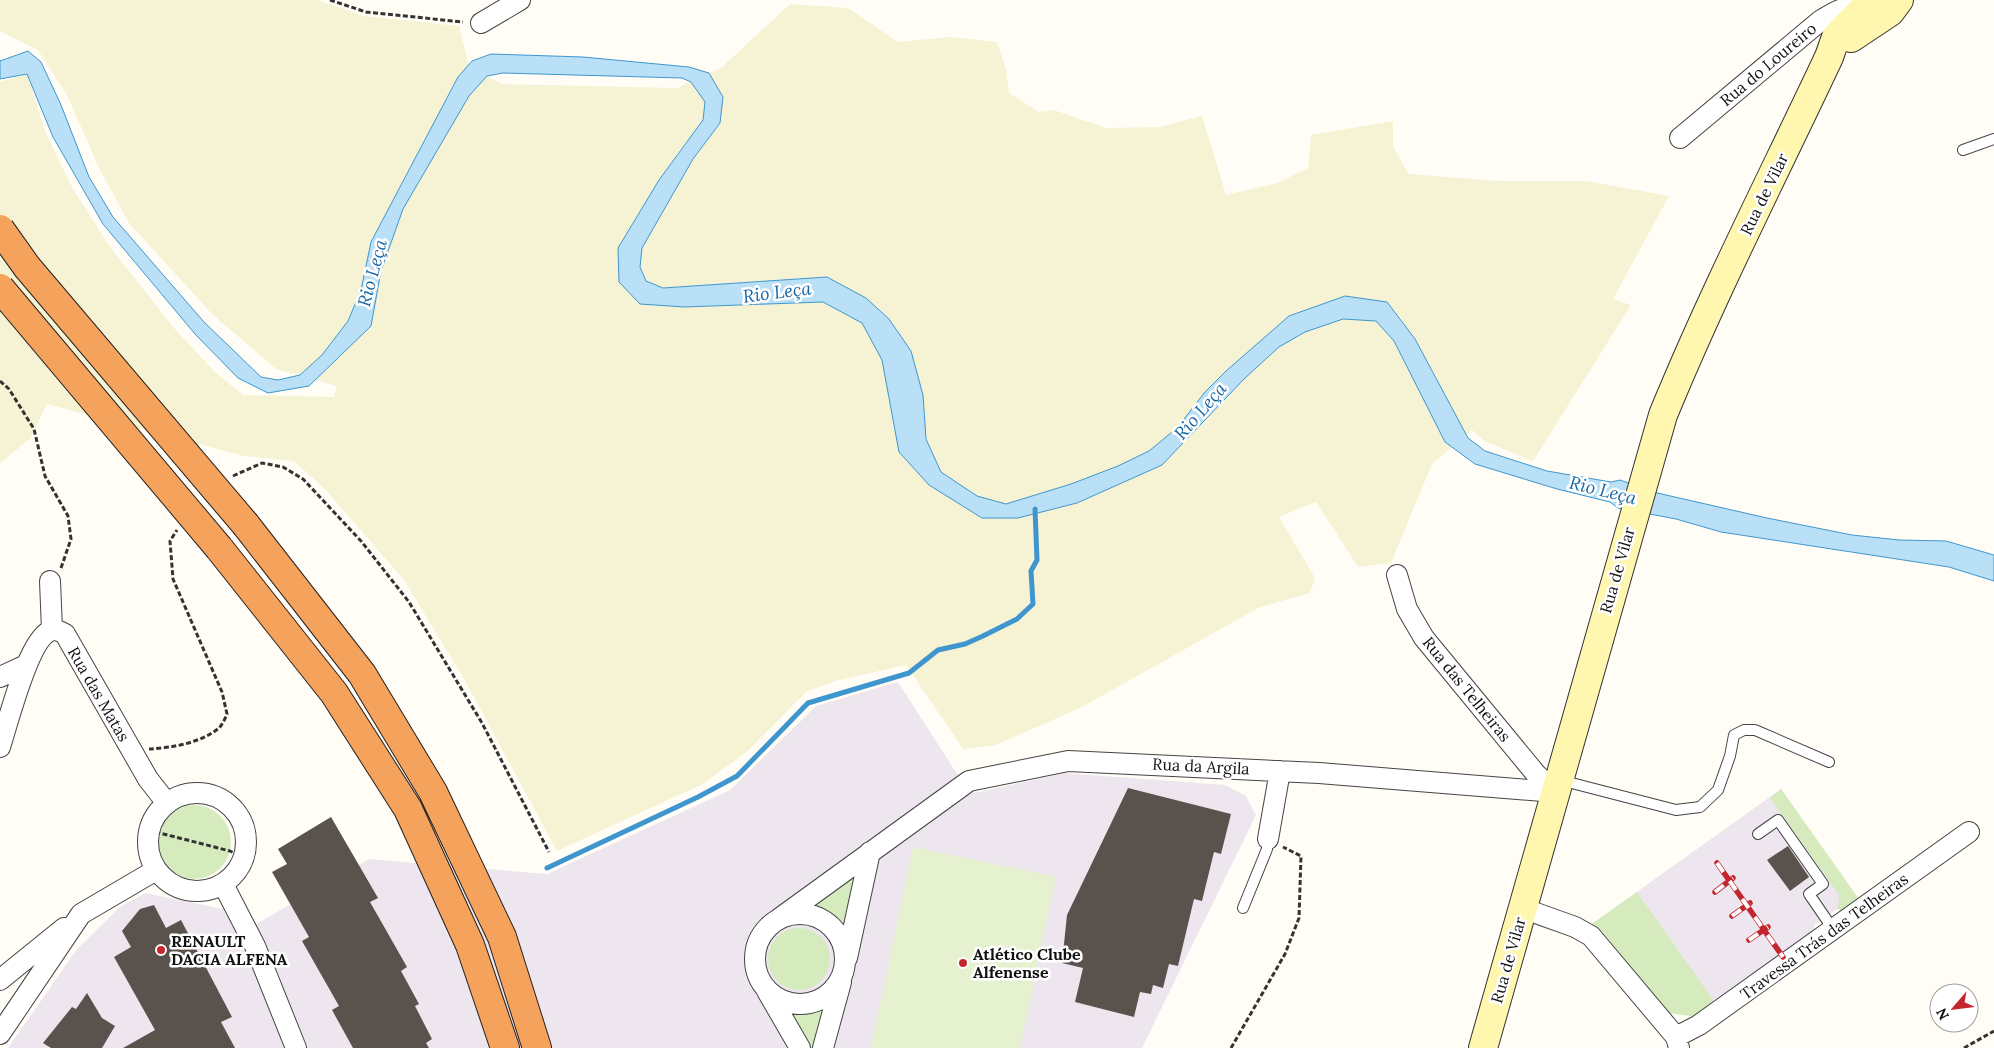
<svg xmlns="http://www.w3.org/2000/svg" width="1994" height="1048" viewBox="0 0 1994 1048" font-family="Lora,serif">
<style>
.industrial{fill:#eee6ef}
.farmland{fill:#f6f3d4}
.green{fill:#d5ebbd}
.pitch{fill:#e6f2cf}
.water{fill:#b9e0f7;stroke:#3f96cf}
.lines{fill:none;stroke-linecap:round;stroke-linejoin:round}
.stream{stroke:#3f96cf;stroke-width:5}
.building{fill:#5a524d}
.lane-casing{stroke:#444;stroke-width:12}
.street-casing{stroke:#444;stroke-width:22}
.secondary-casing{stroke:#333;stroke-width:30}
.highway-casing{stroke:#222;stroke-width:30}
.path{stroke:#333;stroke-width:3;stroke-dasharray:5 2.5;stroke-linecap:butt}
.lane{stroke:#fff;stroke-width:10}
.street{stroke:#fff;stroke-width:20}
.secondary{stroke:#fff6b0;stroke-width:28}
.highway{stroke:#f5a25d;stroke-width:28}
.rail-casing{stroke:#c4262e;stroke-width:5.5}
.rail{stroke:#fff;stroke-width:4;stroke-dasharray:11;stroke-linecap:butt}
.highway-bridge-casing{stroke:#222;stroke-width:30;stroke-linecap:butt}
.highway-bridge{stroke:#f5a25d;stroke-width:28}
.poi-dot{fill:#c4262e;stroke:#fff;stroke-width:2}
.labels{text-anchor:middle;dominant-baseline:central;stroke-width:5;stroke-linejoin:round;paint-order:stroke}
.street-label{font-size:16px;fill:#111;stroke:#fff}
.poi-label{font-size:16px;font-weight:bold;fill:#111;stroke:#fff;text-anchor:start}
.water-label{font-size:18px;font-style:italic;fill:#1768a6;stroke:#fff}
</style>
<rect width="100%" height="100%" fill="#fffdf5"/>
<path class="industrial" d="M898 682 970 794 1064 773 1225 785 1246 796 1256 815 1142 1048H8L77 949 121 906 146 893 223 909 237 935 369 859 547 874 730 790 816 706Z
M1781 789 1861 902 1845 913 1837 909 1814 925 1815 934 1698 1017 1602 932 1589 926Z"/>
<path class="farmland" d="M0 0H318L364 16 459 26 469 66 502 84 677 88 721 68 790 4 848 8 898 42 950 37 997 42 1006 69 1009 93 1039 112 1054 110 1106 128 1159 127 1202 116 1226 195 1277 183 1308 168 1311 135 1393 121V147L1409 174 1498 181H1586L1669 196 1613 299 1631 305 1533 461 1484 441 1472 430 1432 464 1391 563 1358 567 1316 502 1279 517 1315 578 1310 593 1260 607 1082 707 996 745 963 749 906 665 835 681 806 692 749 750 703 784 557 851 464 679 404 580 325 489 294 461 244 456 47 404 30 439 0 463V82L27 74 46 134 73 189 108 244 173 327 216 373 243 395 334 397 337 386 276 369 213 315 129 223 98 166 68 97 38 50 0 31Z"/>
<path class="green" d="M1781 789 1861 902 1845 913 1838 909 1839 895 1770 798Z
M157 842a37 37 0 1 1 74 0a37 37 0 1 1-74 0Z
M853 877H855L844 926 829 913 813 906Z
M1637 892 1716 1004 1698 1017 1668 1013 1602 932 1589 926Z
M768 959a31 31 0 1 1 62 0a31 31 0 1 1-62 0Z
M824 1008 818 1048H808L791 1015 813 1013Z"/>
<path class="pitch" d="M913 847 1056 877 1020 1048H871Z"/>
<path class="water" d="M28 51 41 62 61 105 89 177 113 217 204 322 261 377 278 380 300 375 322 355 348 321 361 290 371 242 458 77 472 61 491 54 583 57 689 67 709 73 723 97 720 123 693 159 642 248 640 267 646 281 663 288 827 277 866 298 889 319 911 351 923 395 926 439 941 472 977 496 1006 504 1071 484 1118 466 1149 451 1177 428 1205 392 1226 371 1289 316 1345 296 1387 302 1415 339 1468 438 1485 451 1547 471 1611 482 1620 480 1653 492 1767 518 1852 535 1899 540 1946 541 1994 555V581L1949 567 1721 532 1676 519 1618 508 1610 502 1557 489 1475 464 1445 442 1394 341 1376 321 1343 319 1305 332 1279 347 1245 378 1162 465 1077 503 1018 518H982L929 485 899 452 882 360 862 323 823 302 684 307 640 304 619 282 618 248 659 180 703 120 705 102 691 82 682 78 503 73 487 76 469 96 403 209 381 271 371 326 309 386 268 393 238 378 195 334 103 224 53 137 27 74 0 79V61Z"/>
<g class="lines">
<path class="stream" d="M547 868 698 797 737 776 808 703 909 673 938 650 965 644 983 636 1017 619 1033 604 1031 571 1037 560 1035 509"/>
</g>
<path class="building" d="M1128 788 1231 814 1221 854 1214 852 1202 901 1194 899 1178 966 1169 964 1163 988 1153 985 1151 994 1140 992 1134 1017 1075 1002 1083 968 1062 963 1067 915Z
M331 817 378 898 370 902 407 967 401 971 419 1004 415 1006 432 1039 426 1043 429 1048H353L332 1010 339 1006 302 941 309 937 272 872 287 864 278 849Z
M1788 846 1809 877 1790 891 1767 860Z
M154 905 166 928 181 920 232 1017 221 1022 235 1048H123L155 1030 114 957 131 947 122 931 140 909Z
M87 993 102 1018 115 1026 102 1048H51L43 1043 72 1007 76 1009Z"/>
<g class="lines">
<g class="lane-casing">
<path id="lane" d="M1963 150 1994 139
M1560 780 1676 810 1700 807 1718 790 1730 756 1734 735 1744 730H1755L1829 762
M1758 834 1778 820 1823 884 1809 894 1833 929
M1243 908 1267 849 1268 839"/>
</g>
<g class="street-casing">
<path id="street" d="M481 23 520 0
M1680 138 1820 21C1834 12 1846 4 1863 9
M1397 575 1407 609 1424 638 1536 774 1555 792
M50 581 52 630
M0 677 26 665
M0 747C8 723 28 640 50 631 56 629 60 631 65 634L148 779 166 802
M148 842a49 49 0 1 1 98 0a49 49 0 1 1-98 0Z
M1268 839 1280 771
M223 884 255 946 296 1048
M1522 908 1575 927 1591 936 1676 1037 1679 1048
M755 959a45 45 0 1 1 90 0a45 45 0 1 1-90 0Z
M780 918 969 781 1068 761 1319 773 1555 792
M847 958 870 852
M0 980 64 928
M767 991 800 1048
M0 1034 81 914 156 870
M1676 1037 1699 1025 1969 832
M823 1048 841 982"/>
</g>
<g class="secondary-casing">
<path id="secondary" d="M1851 38 1890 12 1899 0
M1483 1048 1663 415C1713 293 1773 176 1829 57L1836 37 1872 0"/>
</g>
<g class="highway-casing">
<path id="highway" d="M246 525 362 674 433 792 502 937 537 1048
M219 548 334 693 408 809 470 945 505 1048"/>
</g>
<path class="path" d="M330 0 366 12 463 22
M0 381 9 389 34 429 45 476 68 516 71 539 61 568
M233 476 262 463 283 467 303 479 361 541 409 602 482 723 549 852
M149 749C171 748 201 743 219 728 222 725 225 719 227 714L222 692 173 579 170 541 177 530
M148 830 230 851 244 858
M1231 1048 1285 954 1299 918 1301 856 1283 847
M1964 1048 1994 1031"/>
<use href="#lane" class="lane"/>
<use href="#street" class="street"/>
<use href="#secondary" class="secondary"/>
<use href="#highway" class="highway"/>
<g class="rail-casing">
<path id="rail" d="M1717 863 1783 957
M1715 892 1733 878
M1732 916 1750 903
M1749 940 1768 927"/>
</g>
<use href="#rail" class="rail"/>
<g class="highway-bridge-casing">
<path id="highway-bridge" d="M0 229 27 267 246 525
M0 288 219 548"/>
</g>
<use href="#highway-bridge" class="highway-bridge"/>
</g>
<g class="poi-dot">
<circle cx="161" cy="950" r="5"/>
<circle cx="963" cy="963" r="5"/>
</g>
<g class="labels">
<g class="street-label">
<text transform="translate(1768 64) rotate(-40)">Rua do Loureiro</text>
<text transform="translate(1764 194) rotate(-64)">Rua de Vilar</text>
<text transform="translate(1617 570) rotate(-74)">Rua de Vilar</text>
<text transform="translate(1467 689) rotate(51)">Rua das Telheiras</text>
<text transform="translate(99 694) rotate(60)">Rua das Matas</text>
<text transform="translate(1201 766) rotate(3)">Rua da Argila</text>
<text transform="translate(1824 936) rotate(-36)">Travessa Trás das Telheiras</text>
<text transform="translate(1508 960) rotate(-74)">Rua de Vilar</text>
</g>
<g class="poi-label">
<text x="171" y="941">RENAULT<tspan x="171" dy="18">DACIA ALFENA</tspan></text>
<text x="973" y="954">Atlético Clube<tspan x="973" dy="18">Alfenense</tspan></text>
</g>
<g class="water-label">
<text transform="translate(372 273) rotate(-75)">Rio Leça</text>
<text transform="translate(777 292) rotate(-7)">Rio Leça</text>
<text transform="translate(1200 411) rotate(-49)">Rio Leça</text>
<text transform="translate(1603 490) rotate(14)">Rio Leça</text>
</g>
</g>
<g transform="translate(1954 1008) rotate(242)"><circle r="24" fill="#ffffff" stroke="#a0a0a0"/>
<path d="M0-4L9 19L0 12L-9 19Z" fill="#c4262e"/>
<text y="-8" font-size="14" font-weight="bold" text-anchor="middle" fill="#111111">N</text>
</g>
</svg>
